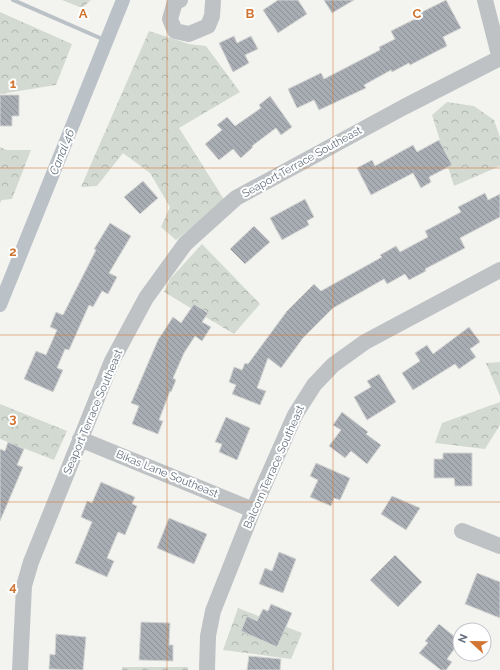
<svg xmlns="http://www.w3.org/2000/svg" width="500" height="670" viewBox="0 0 500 670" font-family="Raleway,sans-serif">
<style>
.forest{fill:url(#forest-crowns)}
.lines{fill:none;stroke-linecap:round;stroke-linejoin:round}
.stream{stroke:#bac1c7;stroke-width:4}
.canal{stroke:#bac1c7;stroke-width:14}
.building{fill:url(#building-back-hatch);stroke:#d4d5d3}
.minor{stroke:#bfc2c5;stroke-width:16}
.grid{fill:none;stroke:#d17532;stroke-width:1;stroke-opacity:0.55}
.labels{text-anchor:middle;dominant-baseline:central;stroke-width:4;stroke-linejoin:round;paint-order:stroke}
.street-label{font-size:11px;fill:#656f7e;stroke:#fff}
.water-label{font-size:12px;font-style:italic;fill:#667582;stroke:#fff}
.grid-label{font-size:13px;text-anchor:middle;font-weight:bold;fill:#d17532;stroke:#fff;stroke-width:4;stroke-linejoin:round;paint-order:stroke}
</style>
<defs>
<pattern id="forest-crowns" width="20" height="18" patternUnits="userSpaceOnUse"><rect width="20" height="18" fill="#d3dad2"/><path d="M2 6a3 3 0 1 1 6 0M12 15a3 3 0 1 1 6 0" fill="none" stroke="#afb5b0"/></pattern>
<pattern id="building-back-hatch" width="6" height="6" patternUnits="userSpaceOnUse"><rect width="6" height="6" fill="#a8adb3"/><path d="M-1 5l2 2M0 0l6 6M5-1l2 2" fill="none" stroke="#8c9197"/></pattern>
</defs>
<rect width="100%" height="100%" fill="#f3f4f0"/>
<path class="forest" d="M62 0H91L82 8Z
M0 12 72 44 56 85 0 94Z
M149 31 189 44 206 46 240 92 179 128 225 201 176 240 161 227 170 207 150 173 123 153 97 186 81 187Z
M447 102 474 106 494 120 500 137V166L454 186 432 115Z
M0 147 7 150H31L12 199 2 200 0 203Z
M202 244 260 304 234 334 164 292 170 279Z
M500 362V396L486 363Z
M500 402V425L485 449 435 443 442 423Z
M0 404 67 431 54 460 0 439Z
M238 608 302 633 291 659 223 650Z
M122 667H188V670H122Z"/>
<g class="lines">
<path class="stream" d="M13 0 107 41"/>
<path class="canal" d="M0 305 123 0"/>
</g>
<path class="building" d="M278 0H298L307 14 278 33 263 10Z
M324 0H354L332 13Z
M446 0 461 28 443 37 447 46 410 65 409 63 392 72 391 70 364 85 366 88 319 110 314 100 297 108 288 89 321 73 324 79 380 50 379 47 395 39 391 31 417 18 416 15Z
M234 36 237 43 251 36 258 49 245 55 249 63 233 72 219 43Z
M0 95H19V116H12V126H0Z
M270 96 292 127 281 135 276 128 252 146 253 147 241 158 233 149 219 160 205 144 222 130 217 125 227 117 235 126 261 108 259 105Z
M439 140 452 165 429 177 431 182 421 188 413 173 371 195 357 168 372 160 375 166 413 145 417 152Z
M143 181 158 198 140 214 124 197Z
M485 193 488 200 500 194V217L460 238 465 248 425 269 426 271 409 280 405 274 387 284 384 279 333 308 303 338 281 368 268 358 257 388 266 391 260 405 232 394 236 385 229 382 234 367 242 370 245 363 248 364 287 311 314 284 321 291 382 257 380 255 396 246 400 252 428 237 425 231 461 212 458 207Z
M305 199 314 217 307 221 309 225 282 240 270 218Z
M110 223 131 236 109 273 117 277 108 294 102 291 93 307 89 305 69 350 65 349 57 368 63 370 53 392 24 379 36 351 46 355 57 330 50 327 56 312 63 315 96 250 94 249Z
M254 226 270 242 245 264 230 249Z
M194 304 208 313 202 322 211 327 202 341 195 336 184 353 173 378 176 380 171 392 170 391 159 420 163 421 158 434 132 424 139 406 131 403 158 340 173 317 181 323Z
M469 327 480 342 470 349 476 357 459 369 455 364 413 390 402 373 420 361 415 353 427 345 433 354Z
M379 374 396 402 367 420 354 397 371 387 367 381Z
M342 412 368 432 366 434 381 445 367 464 351 451 345 458 329 446 341 430 333 425Z
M226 417 250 428 237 460 219 452 222 444 215 442Z
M8 442 24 449 17 465 23 467 0 521V449L5 451Z
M443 453H472V486H455L454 478H434V459H443Z
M316 463 350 478 340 500 334 498 331 506 310 497 318 480 310 476Z
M101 482 135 497 132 504 137 506 125 535 118 532 107 558 114 561 107 577 75 563 92 522 81 517 87 501 92 503Z
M392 496 420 508 406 530 381 514Z
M169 518 207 534 194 564 157 548Z
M279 552 296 559 283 593 259 584 265 568 272 571Z
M395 555 422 582 398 607 370 580Z
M477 573 500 582V618L465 604Z
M271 604 292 613 277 647 241 631 247 616 257 621 263 609 268 611Z
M141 622 170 623 169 645H173V661L139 660Z
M439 624 460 641 447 659 452 662 446 670H441L419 653 428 643 425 641Z
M56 634 86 637 83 670 49 669 50 654 55 655Z
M249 656 281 659 280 670H247Z"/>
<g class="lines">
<path class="minor" d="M180 0 175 2 170 19 175 31 189 34 208 26 212 16 213 2
M485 0 500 59
M80 439 253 510
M462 531 500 546
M20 670 24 586 31 562 112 361 146 298 185 244 236 198 404 107 500 58
M207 670 208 636 213 611 253 510 295 415 314 385 333 365 365 342 500 270"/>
</g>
<path class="grid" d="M167 0V670M333 0V670M0 168H500M0 335H500M0 502H500"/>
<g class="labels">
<g class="street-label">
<text transform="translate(302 162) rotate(-29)">Seaport Terrace Southeast</text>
<text transform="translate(93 412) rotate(-67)">Seaport Terrace Southeast</text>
<text transform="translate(274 467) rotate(-66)">Balcom Terrace Southeast</text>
<text transform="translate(167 474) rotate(22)">Bikas Lane Southeast</text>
</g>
<g class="water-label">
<text transform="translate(62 152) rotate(-68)">Canal 46</text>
</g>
</g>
<g class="grid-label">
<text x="83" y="18">A</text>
<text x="250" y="18">B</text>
<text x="417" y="18">C</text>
<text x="13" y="88">1</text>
<text x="13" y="256">2</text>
<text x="13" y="423">3</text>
<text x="13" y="591">4</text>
</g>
<g transform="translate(472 642) rotate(292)"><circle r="19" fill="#ffffff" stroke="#c1c5cb"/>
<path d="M0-3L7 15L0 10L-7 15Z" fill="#d17532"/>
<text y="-6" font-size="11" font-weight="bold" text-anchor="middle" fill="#656f7e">N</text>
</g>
</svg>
